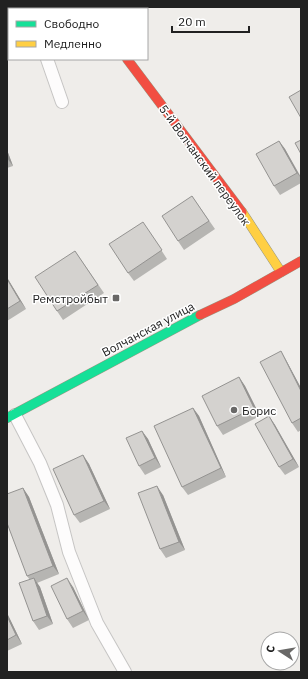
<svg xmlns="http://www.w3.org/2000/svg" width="308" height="679" viewBox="0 0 308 679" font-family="'IBM Plex Sans',sans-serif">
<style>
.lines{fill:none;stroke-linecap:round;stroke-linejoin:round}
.lane-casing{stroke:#c6c5c4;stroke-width:14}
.street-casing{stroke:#c6c5c4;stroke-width:24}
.fast-casing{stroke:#989883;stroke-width:10}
.slow-casing{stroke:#989883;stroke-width:10}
.jam-casing{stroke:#989883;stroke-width:10}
.lane{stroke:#fdfcfc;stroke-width:12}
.street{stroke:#fdfcfc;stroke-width:22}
.fast{stroke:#16e098;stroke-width:9}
.slow{stroke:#ffcf43;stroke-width:9}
.jam{stroke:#f24e42;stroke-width:9}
.wall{fill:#b6b5b2}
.shaded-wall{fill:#949391}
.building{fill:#d4d2cf;stroke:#949391}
.poi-dot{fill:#696867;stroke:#fff;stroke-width:1.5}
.labels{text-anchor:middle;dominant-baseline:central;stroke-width:3;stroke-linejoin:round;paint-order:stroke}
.street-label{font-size:12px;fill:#212121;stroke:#fff}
.poi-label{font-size:12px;fill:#212121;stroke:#fff;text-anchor:end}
</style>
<rect width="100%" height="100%" fill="#efedea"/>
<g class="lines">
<g class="lane-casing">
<path id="lane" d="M40 9 41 7
M47 59 62 102
M15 415 40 463 57 505 69 552 97 623 125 672"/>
</g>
<g class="street-casing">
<path id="street" d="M88 7 89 9"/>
</g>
<g class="fast-casing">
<path id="fast" d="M7 418 200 315"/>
</g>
<g class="slow-casing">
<path id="slow" d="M242 212 281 272"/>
</g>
<g class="jam-casing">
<path id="jam" d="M127 59 242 212
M200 315 234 299 301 261"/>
</g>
<use href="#lane" class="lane"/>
<use href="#street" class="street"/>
<use href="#fast" class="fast"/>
<use href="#slow" class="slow"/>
<use href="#jam" class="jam"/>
</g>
<path class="wall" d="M279 141 285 149 301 177V183L280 195 274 186Z
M7 150 13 166 7 168Z
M192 196 215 229 184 250 178 241Z
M149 231 167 259 134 281 128 273Z
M75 251 104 293 63 320 57 311Z
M7 278 26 309 7 321Z
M281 351 286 360 301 388V430L298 432 292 423Z
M239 377 245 386 260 416 223 435 217 426Z
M193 408 199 416 226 477 188 495 182 487Z
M269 416 275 425 299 467 285 475 279 467Z
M142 431 148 439 161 467 145 475 139 466Z
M83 455 89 464 110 509 80 523 74 515Z
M23 488 29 497 59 574 37 583 40 587 53 624 39 630 33 621 30 580 27 576Z
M163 495 185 550 166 558 160 549Z
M73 587 89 620 73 628 67 619Z
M7 613 22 644 7 651Z"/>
<path class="shaded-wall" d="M279 141 285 149 301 178 297 173Z
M7 150 13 166 7 158Z
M7 278 8 279 26 309 20 301 7 279Z
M281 351 286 360 301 388V391Z
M239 377 245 386 260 416 254 408Z
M193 408 199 416 226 477 221 468Z
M269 416 275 425 299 467 293 459Z
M142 431 148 439 161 467 155 458Z
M83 455 89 464 110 509 104 501Z
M157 486 163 495 185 550 179 542Z
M23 488 29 497 59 574 53 566Z
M34 578 40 587 53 624 47 616Z
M67 578 73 587 89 620 83 611Z
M7 613 22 644 16 635 7 616Z"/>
<path class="building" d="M301 90V118L289 97Z
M301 140V154L295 143Z
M279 141 297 173 274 186 256 154Z
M192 196 209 221 178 241 162 216Z
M143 222 162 250 128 273 109 244Z
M75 251 98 285 57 311 35 277Z
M7 279 20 301 7 309Z
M281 351 301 391V418L292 423 260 362Z
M239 377 254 408 217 426 202 396Z
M193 408 221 468 182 487 154 426Z
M269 416 293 459 279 467 255 424Z
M142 431 155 458 139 466 126 438Z
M83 455 104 501 74 515 53 469Z
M157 486 179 542 160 549 138 493Z
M23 488 53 566 27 576 7 523V494Z
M34 578 47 616 33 621 19 583Z
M67 578 83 611 67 619 51 586Z
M7 616 16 635 7 640Z"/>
<g class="poi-dot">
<rect x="112" y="294" width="8" height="8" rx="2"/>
<circle cx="234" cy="410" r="4"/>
</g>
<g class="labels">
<g class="street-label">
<text transform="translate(205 165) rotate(54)">5-й Волчанский переулок</text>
<text transform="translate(148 329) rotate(-28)">Волчанская улица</text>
</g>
<g class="poi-label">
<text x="108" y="298">Ремстройбыт</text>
<text x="242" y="410" text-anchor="start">Борис</text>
</g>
</g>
<rect width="308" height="679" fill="none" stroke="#212121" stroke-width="16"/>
<rect x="8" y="8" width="140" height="52" fill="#ffffff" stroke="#a6a6a6"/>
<rect x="16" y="21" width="20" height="6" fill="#16e098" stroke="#a6a6a6"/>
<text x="44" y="28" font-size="12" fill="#212121">Свободно</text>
<rect x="16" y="41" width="20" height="6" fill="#ffcf43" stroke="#a6a6a6"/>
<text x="44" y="48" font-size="12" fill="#212121">Медленно</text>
<g transform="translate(280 651) rotate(282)"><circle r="19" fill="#ffffff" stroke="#a6a6a6"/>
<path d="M0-3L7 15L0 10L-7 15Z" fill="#696867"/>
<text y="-6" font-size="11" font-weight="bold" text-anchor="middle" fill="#212121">С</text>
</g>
<path d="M172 26v6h77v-6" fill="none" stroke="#212121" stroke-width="2"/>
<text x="178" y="26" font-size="12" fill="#212121" stroke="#ffffff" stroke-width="3" paint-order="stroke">20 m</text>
</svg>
